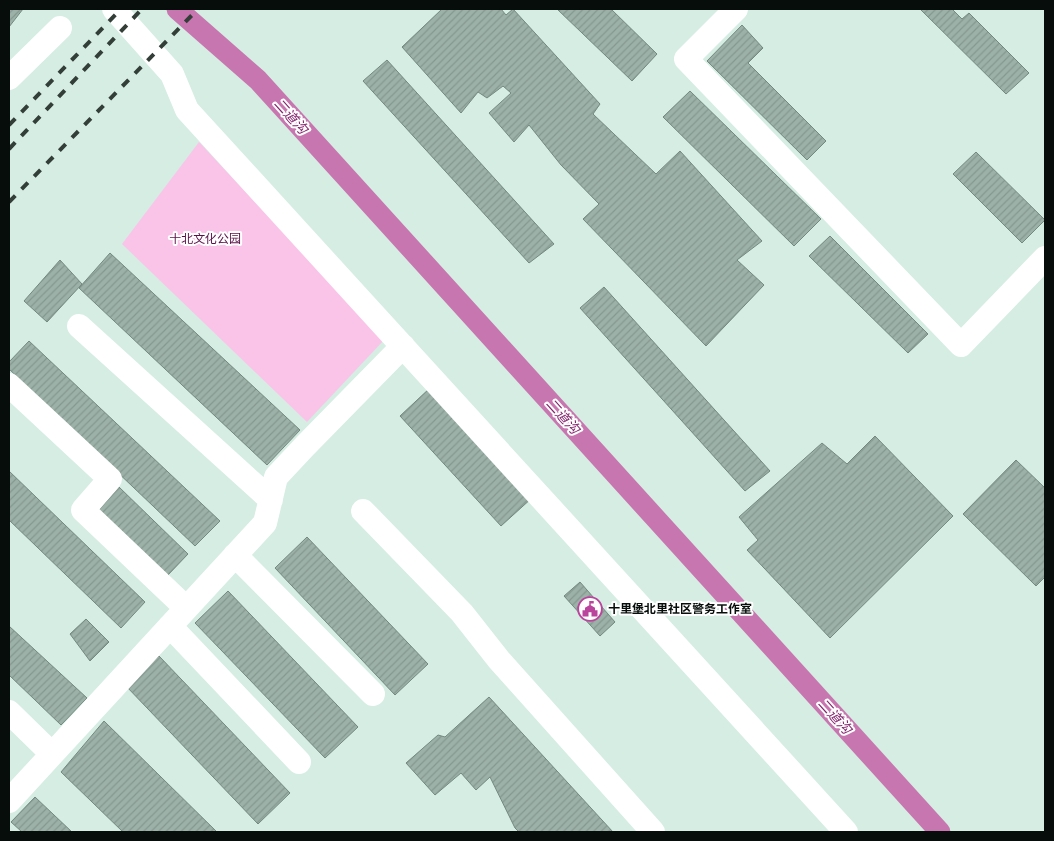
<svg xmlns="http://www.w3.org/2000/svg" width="1054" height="841" viewBox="0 0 1054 841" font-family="'Archivo Narrow','Noto Sans SC',sans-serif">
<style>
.green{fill:#fac4e8}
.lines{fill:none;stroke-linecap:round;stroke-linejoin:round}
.canal{stroke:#c776af;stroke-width:21}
.building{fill:url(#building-hatch);stroke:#748980}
.minor{stroke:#fff;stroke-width:24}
.rail{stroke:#333e39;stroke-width:4;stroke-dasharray:9 9;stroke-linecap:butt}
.labels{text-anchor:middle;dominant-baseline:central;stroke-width:4;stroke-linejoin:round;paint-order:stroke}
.park-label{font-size:12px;fill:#590f48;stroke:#fff}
.poi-label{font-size:12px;font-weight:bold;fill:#060d0a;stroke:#fff;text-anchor:start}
.water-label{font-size:14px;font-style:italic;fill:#83236d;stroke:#fff}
</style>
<defs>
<pattern id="building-hatch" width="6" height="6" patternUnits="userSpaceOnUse" patternTransform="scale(1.25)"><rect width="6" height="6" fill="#9cb2a9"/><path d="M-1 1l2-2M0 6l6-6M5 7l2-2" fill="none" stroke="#859890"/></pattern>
</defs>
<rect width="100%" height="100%" fill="#d5ede3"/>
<path class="green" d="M199 142 384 340 307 422 122 244Z"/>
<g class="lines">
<path class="canal" d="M177 9 258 80 940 832"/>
</g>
<path class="building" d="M9 9H23L9 27Z
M442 9H501L506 15 513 9 600 104 593 114 656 174 680 151 762 241 737 260 764 285 706 346 583 219 599 204 561 165 529 125 514 142 489 113 511 93 503 86 487 98 478 92 461 113 402 47Z
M557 9H611L657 54 632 81Z
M920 9H952L962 19 969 13 1029 73 1006 94Z
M742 25 763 48 748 63 826 141 807 160 707 61Z
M387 60 554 244 529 263 363 81Z
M690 91 821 219 794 246 663 117Z
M976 152 1045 220 1022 243 953 174Z
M830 236 928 334 908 353 809 256Z
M110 253 300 430 267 465 79 288Z
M60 260 82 284 47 322 24 301Z
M604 287 770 471 745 491 580 308Z
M29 341 220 521 195 546 9 369V362Z
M431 387 533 497 501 526 400 416Z
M875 436 953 516 830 638 747 550 758 540 739 517 822 443 847 464Z
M1016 460 1045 488V577L1036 586 963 514Z
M9 471 145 602 121 628 9 520Z
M119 487 188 554 167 576 98 511Z
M307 537 428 664 395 695 275 568Z
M580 582 615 622 600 636 564 596Z
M228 591 358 727 325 758 195 623Z
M86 619 109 642 90 661 70 634Z
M9 626 87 698 61 725 9 675Z
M159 656 290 793 258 824 126 686Z
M489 697 613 832H519L515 828 490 777 476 790 461 773 435 795 406 763 438 735 445 737Z
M104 721 217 832H123L61 772Z
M35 797 72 832H22L11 822Z"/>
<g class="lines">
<path class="minor" d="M114 9 172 74 187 110 846 832
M736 9 686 59 961 345 1045 258
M9 78 60 28
M79 326 271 500
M9 385 110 479 83 510 186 608
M363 511 462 613 499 660 653 832
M235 555 373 694
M170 626 299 762
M9 712 52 754
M9 801 265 523 276 477 305 446 403 346"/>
<path class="rail" d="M9 125 121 9
M9 149 142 9
M9 202 198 9"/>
</g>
<defs>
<g id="civic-ring" transform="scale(1.25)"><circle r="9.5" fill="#fff" stroke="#ba459d" stroke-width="1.5"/><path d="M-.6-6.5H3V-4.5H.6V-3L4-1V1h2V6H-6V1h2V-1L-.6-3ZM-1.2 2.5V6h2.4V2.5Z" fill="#ba459d"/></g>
</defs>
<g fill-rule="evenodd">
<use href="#civic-ring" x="590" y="609"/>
</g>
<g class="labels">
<g class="park-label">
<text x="205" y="239">十北文化公园</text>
</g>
<g class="poi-label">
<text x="608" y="609">十里堡北里社区警务工作室</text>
</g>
<g class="water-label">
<text transform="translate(291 116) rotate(48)">二道沟</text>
<text transform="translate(563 416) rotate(48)">二道沟</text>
<text transform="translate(835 716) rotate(48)">二道沟</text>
</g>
</g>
<rect width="1054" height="841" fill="none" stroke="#060d0a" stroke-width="20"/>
</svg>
